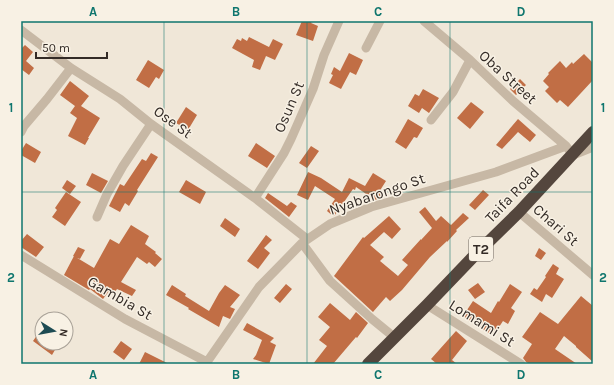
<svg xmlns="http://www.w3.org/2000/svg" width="614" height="385" viewBox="0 0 614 385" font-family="Karla,sans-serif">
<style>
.building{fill:#c16e45}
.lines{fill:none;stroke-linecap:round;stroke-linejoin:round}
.street{stroke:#c7b8a5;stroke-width:9}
.highway{stroke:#54463d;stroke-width:12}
.grid{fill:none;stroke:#0f766e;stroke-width:1;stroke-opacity:0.55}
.labels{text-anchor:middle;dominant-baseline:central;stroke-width:3;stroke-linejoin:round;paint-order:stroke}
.shield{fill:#f8f1e4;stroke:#6e665f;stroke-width:1}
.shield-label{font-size:14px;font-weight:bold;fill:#332b26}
.street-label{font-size:15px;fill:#332b26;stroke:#f8f1e4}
.neatline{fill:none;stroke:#0f766e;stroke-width:1.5}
.grid-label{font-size:13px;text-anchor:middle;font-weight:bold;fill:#0f766e}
</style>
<rect width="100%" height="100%" fill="#f0e7d8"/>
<path class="building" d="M302 21H312L311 23 318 26 313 41 296 35Z
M249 37 269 47 273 39 283 44 275 60 266 56 260 70 252 67 254 60 232 48 237 39 241 41 242 38 247 41Z
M25 45 33 52 26 61 34 68 29 75 21 69V49Z
M349 53 363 60 356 75 350 72 341 89 329 83 333 75 331 74 334 67 340 71Z
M584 54 593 63V80L568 107 560 100 557 103 545 91 549 87 543 81 549 74 548 73 560 61 566 68 572 62 573 64Z
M148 60 164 70 159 79 156 77 149 88 136 80Z
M520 79 526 85 516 95 510 89Z
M70 81 89 96 81 106 100 118 88 138H89L85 145 68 136 77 118 70 113 75 106 60 95Z
M423 89 439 98 429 113 422 108 419 113 408 106 415 94 419 96Z
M471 102 484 112 470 129 457 118Z
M186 107 197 115 188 130 176 123Z
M408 119 423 128 417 138 414 137 406 149 395 142Z
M518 119 536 135 530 142 518 132 502 149 496 145Z
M26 143 41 152 35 163 21 155V151Z
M256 143 275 156 267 168 248 156Z
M311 146 319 151 307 168 299 163Z
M151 153 158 157 137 190 138 191 129 206 125 203 120 212 109 206 120 184 124 186 142 159 146 161Z
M308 172 321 178 342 192 349 178 365 186 373 173 386 181 379 192 383 195 380 198 375 200 356 187 355 190 353 189 335 215 333 216 327 211 335 199 315 186 308 200 297 195Z
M92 173 108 181 101 193 86 185Z
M67 180 76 186 70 194 62 188Z
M186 180 206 192 200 204 179 192Z
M483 190 489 195 475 210 469 205Z
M66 192 81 202 65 226 52 217 57 210 55 208Z
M268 193 287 206 291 202 297 206 289 217 265 198Z
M425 207 436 221 441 216 451 225 463 213 469 218 456 230 457 231 447 242V241L430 257 402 290 390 301 386 297 373 312 334 276 363 237 364 238 389 216 401 229 392 239 384 232 370 245 384 257 380 261 398 276 408 265 402 260 421 239V240L432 228 419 212Z
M225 218 240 229 235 237 220 226Z
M131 225 149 236 145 244 156 252 155 253 162 259 155 267 149 262 147 264 137 257 121 282 136 290 132 296 117 289 115 292 110 290 103 299 90 289 89 290 64 275 74 256 94 268 110 239 119 244Z
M27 234 44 247 36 257 21 247V241Z
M266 235 272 240 264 248 270 253 258 269 247 261Z
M78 247 85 250 80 259 73 256Z
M539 248 546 253 541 260 535 256Z
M553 264 559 268 556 274 564 279 552 298 546 294 542 302 530 294 534 288 537 290 546 277 545 276Z
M478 283 485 292 475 299 468 290Z
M286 284 292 289 280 303 274 298Z
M510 284 522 292 511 308 515 311 508 324 503 321 493 336 463 316 473 301 491 313 498 301 499 302Z
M172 285 186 294 185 296 209 311 219 293 225 285 240 295 230 307 235 309 230 319 223 316 219 327 188 309 189 308 166 295Z
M581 296 593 306V362L576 347V346L564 336 555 349 577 364H530L526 362 523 358 532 344 522 337 540 312 558 324Z
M330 303 350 320 356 312 368 323 357 338 356 337 333 364H313L327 346 319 340 330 327 318 317Z
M247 323 274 338 270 342 276 345 269 364 253 359 256 355 262 340 243 330Z
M42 328V343H59L52 355 33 341Z
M456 331 467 341 452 360 457 364H437L431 359Z
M121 341 132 349 124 360 113 352Z
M145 352 169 364H139Z"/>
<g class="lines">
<path class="street" d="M424 21 470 60 513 101 566 146 573 155 593 147
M21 30 71 68 120 99 151 124 255 198 307 239
M366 48 380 21
M431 120 453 92 470 60
M21 132 24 126 47 99 71 68
M255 198 284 153 291 139 313 89 324 55 339 21
M519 212 593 275
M97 217 107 194 123 166 151 124
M302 243 330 281 372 319 394 337
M21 255 125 319 207 362
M427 305 521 364
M207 364V362L259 287 302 243 330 224 371 207 496 172 566 146"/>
<path class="highway" d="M368 364 427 305 472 258 519 212 593 132"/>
</g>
<path class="grid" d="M164 21V364M307 21V364M450 21V364M21 192H593"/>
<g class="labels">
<rect class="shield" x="469" y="237" width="24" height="24" rx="3"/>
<g class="shield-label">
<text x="481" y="249">T2</text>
</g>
<g class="street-label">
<text transform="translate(508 77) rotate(42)">Oba Street</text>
<text transform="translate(289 107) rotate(-67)">Osun St</text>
<text transform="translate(173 122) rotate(36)">Ose St</text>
<text transform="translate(377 194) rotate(-19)">Nyabarongo St</text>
<text transform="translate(512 195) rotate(-46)">Taifa Road</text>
<text transform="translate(556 225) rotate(41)">Chari St</text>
<text transform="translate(120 298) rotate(30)">Gambia St</text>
<text transform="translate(482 323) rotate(32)">Lomami St</text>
</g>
</g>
<rect width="614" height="385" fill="none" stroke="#f8f1e4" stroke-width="44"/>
<g transform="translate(54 331) rotate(101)"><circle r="19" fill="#f8f1e4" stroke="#a9a298"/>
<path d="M0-3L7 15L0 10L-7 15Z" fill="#1d4b53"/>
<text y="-6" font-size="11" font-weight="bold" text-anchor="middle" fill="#332b26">N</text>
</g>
<path d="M36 52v6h71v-6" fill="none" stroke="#332b26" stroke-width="2"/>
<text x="42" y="52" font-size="12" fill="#332b26" stroke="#f8f1e4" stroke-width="3" paint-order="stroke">50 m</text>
<rect x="22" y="22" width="570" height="341" class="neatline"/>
<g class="grid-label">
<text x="93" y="16">A</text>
<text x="236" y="16">B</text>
<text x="378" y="16">C</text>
<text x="521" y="16">D</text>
<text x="11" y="112">1</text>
<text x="603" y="112">1</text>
<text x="11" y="282">2</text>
<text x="603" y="282">2</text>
<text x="93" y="379">A</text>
<text x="236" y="379">B</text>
<text x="378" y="379">C</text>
<text x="521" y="379">D</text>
</g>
</svg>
